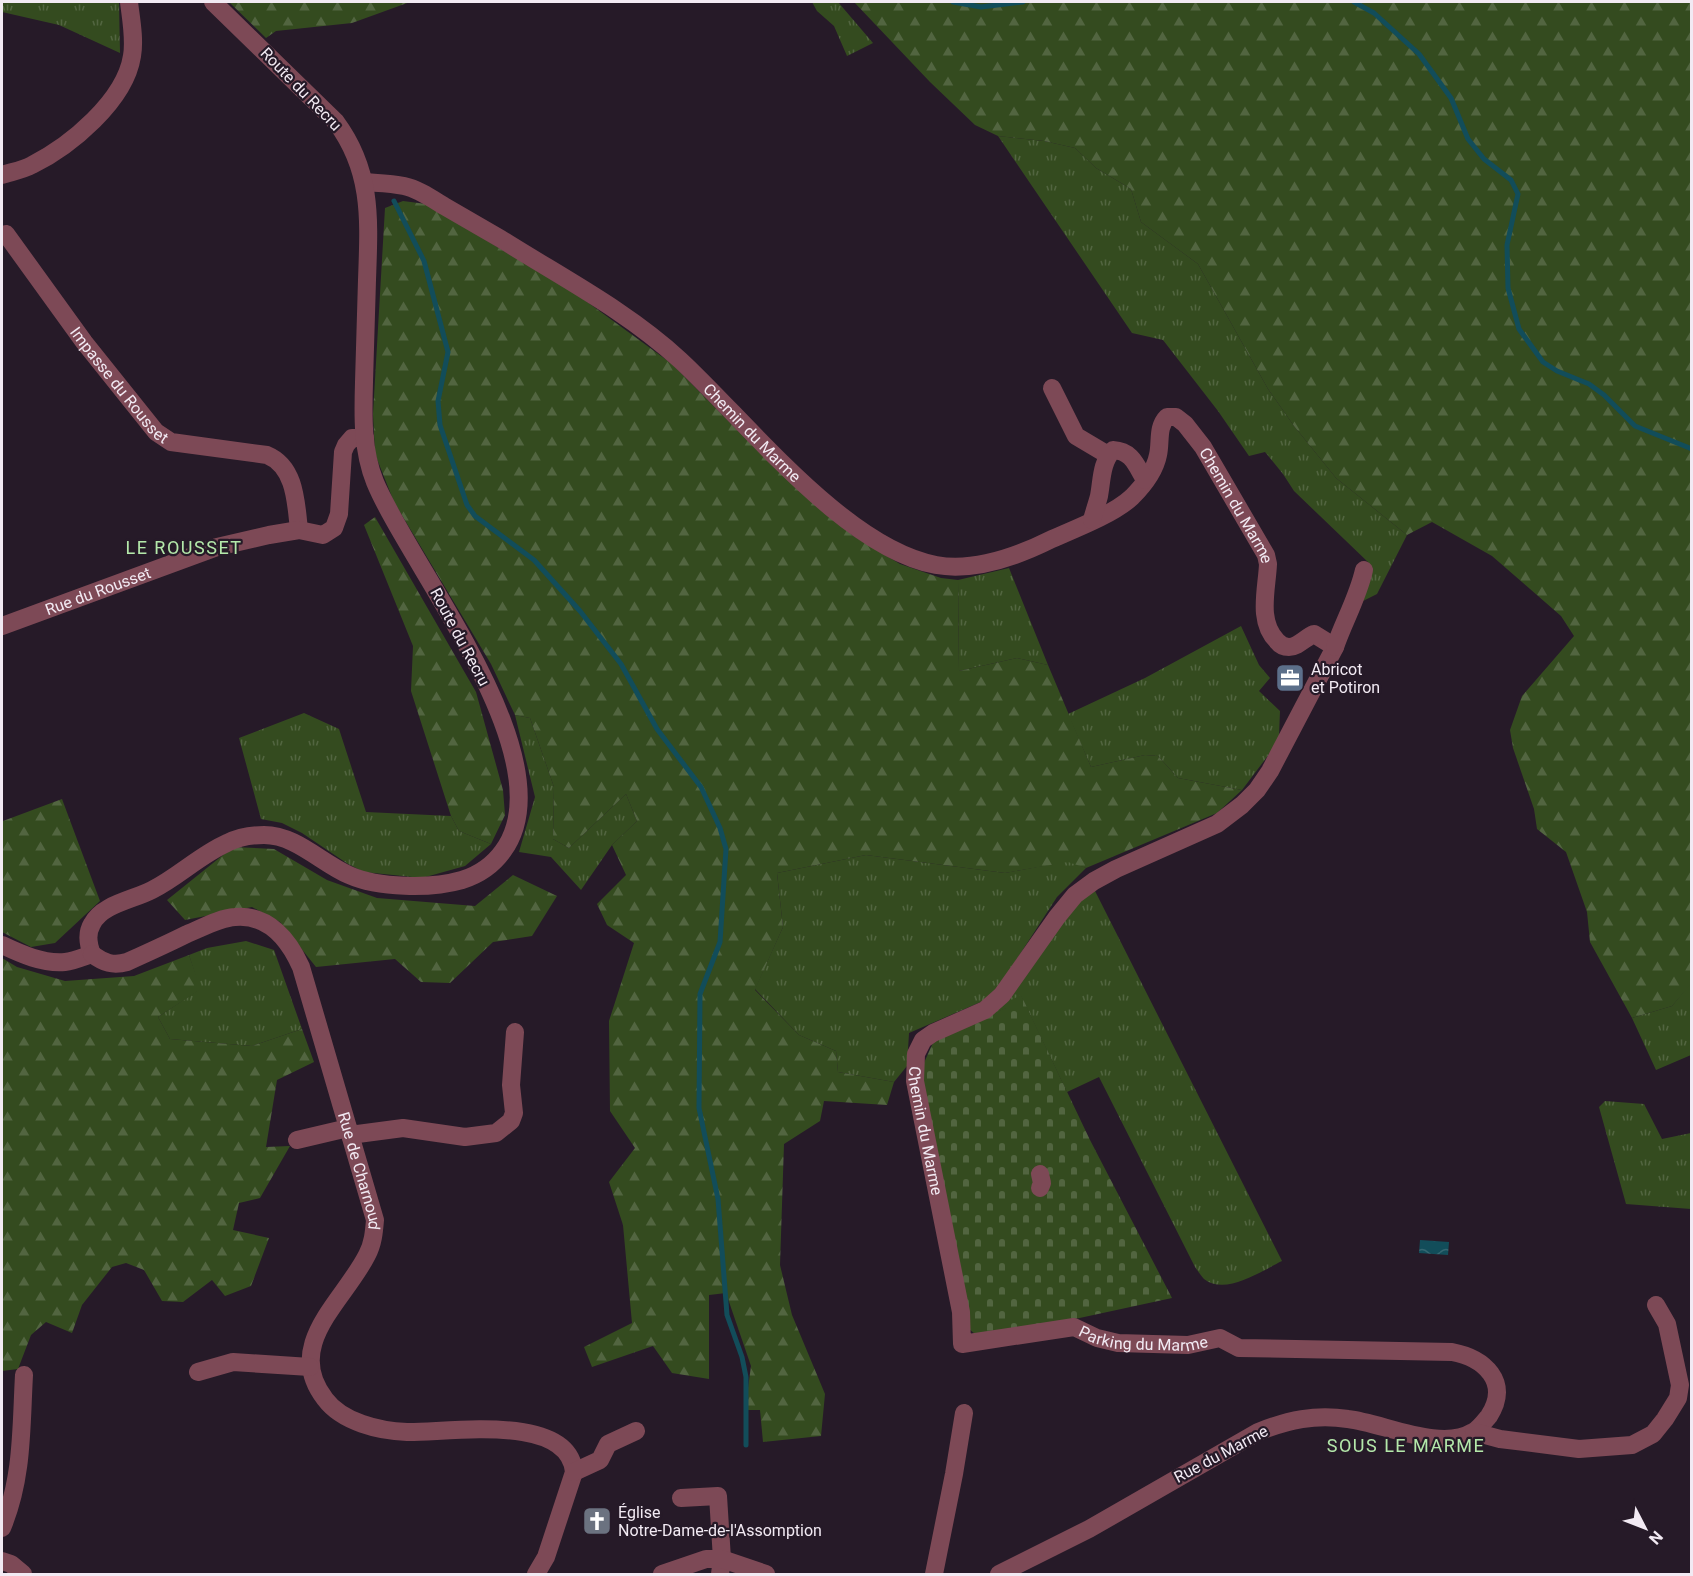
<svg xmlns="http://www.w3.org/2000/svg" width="1693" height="1576" viewBox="0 0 1693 1576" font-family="Roboto,sans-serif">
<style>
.grass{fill:url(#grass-tufts)}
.forest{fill:url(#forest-firs)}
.cemetery{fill:url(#cemetery-stones)}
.water{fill:url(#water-waves)}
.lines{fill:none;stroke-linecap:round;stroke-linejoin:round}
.stream{stroke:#124d5a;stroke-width:5}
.minor{stroke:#7d4956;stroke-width:18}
.labels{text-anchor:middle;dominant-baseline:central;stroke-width:4.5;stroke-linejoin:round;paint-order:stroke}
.street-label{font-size:16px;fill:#f2eaf3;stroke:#261a28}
.poi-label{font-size:16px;fill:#f2eaf3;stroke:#261a28;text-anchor:start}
.neighbourhood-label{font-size:18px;letter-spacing:1.5px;fill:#b4e8aa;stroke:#261a28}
</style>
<defs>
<pattern id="grass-tufts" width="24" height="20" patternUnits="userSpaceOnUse" patternTransform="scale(1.5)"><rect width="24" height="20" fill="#344b1f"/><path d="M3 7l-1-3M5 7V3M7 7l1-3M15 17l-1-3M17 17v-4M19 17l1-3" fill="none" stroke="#526540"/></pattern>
<pattern id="forest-firs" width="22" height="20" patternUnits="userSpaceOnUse" patternTransform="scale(1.5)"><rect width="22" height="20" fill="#344b1f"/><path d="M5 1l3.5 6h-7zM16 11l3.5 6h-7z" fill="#526540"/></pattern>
<pattern id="cemetery-stones" width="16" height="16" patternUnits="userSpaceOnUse" patternTransform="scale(1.5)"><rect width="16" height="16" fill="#344b1f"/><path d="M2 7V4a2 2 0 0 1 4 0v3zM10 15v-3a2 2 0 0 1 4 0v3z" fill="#526540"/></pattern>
<pattern id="water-waves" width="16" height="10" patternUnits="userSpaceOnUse" patternTransform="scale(1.5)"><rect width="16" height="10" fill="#124d5a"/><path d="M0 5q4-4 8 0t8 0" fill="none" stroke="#356772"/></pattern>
</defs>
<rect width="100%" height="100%" fill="#261a28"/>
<path class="grass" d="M2 2H119L120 53 59 25 2 12Z
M812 2H838L873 43 847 56 834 26 817 11Z
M998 136 1044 141 1075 148 1096 168 1131 189 1141 222 1198 264 1268 389 1294 426 1336 478 1407 535 1377 594 1363 601 1369 563 1294 491 1283 474 1265 452 1249 456 1218 411 1163 340 1132 333Z
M1009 568 1048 665 1017 658 959 671 958 580Z
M1241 626 1259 665 1270 678 1259 691 1280 711 1279 736 1273 749 1242 790 1178 778 1158 756 1145 755 1091 767 1068 714 1145 678Z
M304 713 339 729 366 812 451 816 459 831 491 844 465 866 422 878 364 872 348 864 302 833 282 823 261 819 239 738Z
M515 715 530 718 554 787 553 839 569 848 626 794 637 821 612 845 581 890 551 857 519 852 535 797Z
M866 855 1005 873 1069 861 1086 868 1057 897 1000 985 983 1001 909 1033 907 1066 894 1082 838 1072 836 1051 799 1035 755 989 783 927 777 873Z
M1094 889 1282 1261C1261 1271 1226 1296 1204 1279 1201 1276 1198 1271 1195 1267L1099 1077 1067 1092 1021 996 1007 1008 992 1014 1063 917Z
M246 941 274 950 302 1029 252 1046 170 1039 158 1017 200 989 189 955 207 948Z
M1691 983V1055L1656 1070 1632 1018 1672 1006Z
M1605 1101 1644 1104 1662 1139 1691 1133V1209L1626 1204 1599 1107Z"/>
<path class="forest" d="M229 2H410L352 23 276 31 266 38Z
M854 2H1691L1692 983 1672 1006 1632 1018 1590 942 1587 912 1566 852 1537 829 1534 809 1513 748 1510 730 1522 696 1574 636 1561 616 1492 556 1432 522 1407 535 1336 478 1294 426 1268 389 1198 264 1141 222 1131 189 1096 168 1075 148 1044 141 998 136 975 125 930 82Z
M403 201 426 204 579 296 672 364 763 456 852 535 900 564 941 578 958 580 959 671 1017 658 1048 665 1091 767 1145 755 1158 756 1178 778 1242 790 1217 813 1086 868 1068 862 1005 873 866 855 777 873 783 927 755 990 799 1035 836 1051 838 1072 894 1082 887 1105 824 1101 820 1121 784 1144 780 1265 792 1315 825 1394 821 1436 763 1442 760 1410H745L751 1366 726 1293 709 1295V1379L672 1373 653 1346 592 1367 584 1347 632 1323 623 1225 609 1182 635 1148 610 1111 609 1021 634 943 607 925 597 904 626 875 612 845 637 821 626 794 569 848 553 839 554 787 530 718 515 715 491 664 394 502 375 454 373 414 385 208Z
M375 517 476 692 503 790 505 815 491 844 459 831 451 816 411 691 413 646 364 525Z
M62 799 100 901 55 943 31 947 2 932V820L3 821Z
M233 847 274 849 327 880 377 898 475 906 513 875 557 896 532 936 493 942 450 983 421 982 395 959 316 967 280 922 252 907 185 920 167 900Z
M189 955 201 989 158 1017 170 1039 252 1046 302 1029 314 1062 277 1080 266 1147 290 1146 260 1198 239 1203 233 1230 269 1238 251 1286 225 1296 212 1280 183 1302 162 1301 144 1270 126 1263 112 1267 82 1305 72 1333 46 1322 31 1335 18 1369 2 1371V958L17 967 65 981 134 976Z"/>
<path class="cemetery" d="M1021 995 1090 1140 1172 1298 1015 1332 975 1334 968 1328 919 1074 936 1036 1006 1008 1005 1003Z"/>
<path class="water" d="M1420 1240 1449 1242 1448 1255 1419 1253Z"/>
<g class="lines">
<path class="stream" d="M953 2 981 7 1023 2
M1354 2 1374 13 1419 54 1451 98 1468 139 1484 159 1511 180 1518 194 1507 245 1508 288 1519 329 1543 362 1557 371 1589 384 1604 395 1635 426 1692 449
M394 201 424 261 448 352 438 401 440 425 467 505 475 516 534 560 580 611 621 664 657 729 701 787 720 828 726 849 720 942 700 994 699 1108 718 1199 727 1315 742 1357 746 1377V1445"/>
<g class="minor">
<path d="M2 175C11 172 23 170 32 165 70 146 125 101 132 56 135 39 131 19 129 2"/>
<path id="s1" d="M364 182C377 183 391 183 404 186 418 189 431 198 444 206 463 217 482 228 501 239 561 277 627 311 680 360 747 422 845 548 936 565 975 572 1018 556 1052 539 1075 529 1114 514 1132 497 1143 486 1155 470 1158 455 1161 442 1157 427 1167 417H1176L1185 424 1203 447 1266 555 1268 564C1267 589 1257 621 1277 641 1280 645 1284 647 1289 647 1298 647 1306 637 1314 634L1335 647 1270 771 1257 790 1242 805 1217 824 1116 869 1094 881 1075 895 1057 917 1002 995 985 1010 933 1033 923 1040 916 1054 915 1081 961 1312 962 1344 1074 1327 1097 1338 1118 1343 1188 1345 1220 1338 1239 1348 1452 1352C1484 1358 1511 1382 1489 1416 1484 1422 1479 1429 1473 1432 1441 1452 1383 1423 1348 1419 1315 1414 1288 1420 1258 1432L1089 1529 999 1574"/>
<path id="s2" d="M6 234 84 342 156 432 171 442 267 455C296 467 296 504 299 530"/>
<path d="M1052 388 1076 436 1108 455"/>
<path d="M1092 520C1094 512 1097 504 1099 496 1102 480 1101 463 1113 450 1132 451 1136 465 1145 480"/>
<path id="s3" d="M2 626 217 547 269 535 299 530 323 535 334 528 339 514 343 452 346 445 352 438H365"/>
<path d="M1335 647C1344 621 1358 597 1364 570"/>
<path d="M2 945C21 954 43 964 65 962 74 961 83 957 92 954"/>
<path d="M92 954C88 944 86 934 92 924 102 904 133 900 152 890 178 877 200 855 227 843 239 837 251 835 264 835 296 835 321 863 349 875 378 888 431 889 462 880 478 875 493 865 503 851 569 761 410 567 375 482 362 450 363 415 364 382 365 348 366 314 367 280 369 221 373 172 336 122L213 2"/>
<path id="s4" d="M92 954C104 963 113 966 127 962 147 953 167 944 187 934 202 928 219 918 235 917 268 914 289 940 301 967L375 1220C374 1232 373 1244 367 1255 344 1301 283 1345 325 1399 342 1422 379 1431 407 1432 446 1433 569 1412 574 1472L546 1557 536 1574"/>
<path d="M350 1135 403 1128 465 1137 496 1133 511 1121 514 1113 511 1085 515 1032"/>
<path d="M297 1140 348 1128"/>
<path d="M1040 1188 1042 1183 1040 1174"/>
<path d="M198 1372 233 1362 310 1367"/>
<path d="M1474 1432 1500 1439 1579 1449 1632 1445 1653 1434 1665 1419 1678 1398 1680 1385 1667 1324 1656 1305"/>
<path d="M574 1472 600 1460 608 1444 636 1431"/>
<path d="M681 1498 718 1496 722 1559 720 1574"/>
<path d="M2 1528C23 1478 21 1428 24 1375"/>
<path d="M2 1561 11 1564 23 1574"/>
<path d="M662 1574 706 1559H722L766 1574"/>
<path d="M934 1574 954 1474 964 1413"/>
</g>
</g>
<defs>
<g id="office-square" transform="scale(1.5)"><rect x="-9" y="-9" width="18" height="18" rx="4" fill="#5c6f8a" stroke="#261a28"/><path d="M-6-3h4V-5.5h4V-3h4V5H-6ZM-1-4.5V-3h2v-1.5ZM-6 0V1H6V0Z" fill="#fff"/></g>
<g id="church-square" transform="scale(1.5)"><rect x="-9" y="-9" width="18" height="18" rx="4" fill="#6b7280" stroke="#261a28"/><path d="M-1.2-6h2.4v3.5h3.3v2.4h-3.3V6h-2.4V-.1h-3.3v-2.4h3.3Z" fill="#fff"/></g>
</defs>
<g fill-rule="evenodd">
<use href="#office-square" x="1290" y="678"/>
<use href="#church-square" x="597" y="1521"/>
</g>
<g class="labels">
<g class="street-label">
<text transform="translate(301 89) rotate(46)">Route du Recru</text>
<text stroke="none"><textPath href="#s2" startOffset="189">Impasse du Rousset</textPath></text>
<text stroke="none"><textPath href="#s1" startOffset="470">Chemin du Marme</textPath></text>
<text stroke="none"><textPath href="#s1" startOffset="1118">Chemin du Marme</textPath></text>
<text stroke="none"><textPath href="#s3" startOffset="102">Rue du Rousset</textPath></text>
<text transform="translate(460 637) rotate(62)">Route du Recru</text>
<text stroke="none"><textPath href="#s1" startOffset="2016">Chemin du Marme</textPath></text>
<text stroke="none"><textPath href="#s4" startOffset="456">Rue de Charnoud</textPath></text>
<text stroke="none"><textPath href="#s1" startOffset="2418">Parking du Marme</textPath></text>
<text transform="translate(1221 1454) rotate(-28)">Rue du Marme</text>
</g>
<g class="poi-label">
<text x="1311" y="669">Abricot<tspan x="1311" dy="18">et Potiron</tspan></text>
<text x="618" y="1512">Église<tspan x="618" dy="18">Notre-Dame-de-l'Assomption</tspan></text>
</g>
<g class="neighbourhood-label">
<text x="184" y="547">LE ROUSSET</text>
<text x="1406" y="1445">SOUS LE MARME</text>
</g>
</g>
<rect width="1693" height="1576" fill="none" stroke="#f2eaf3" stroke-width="6"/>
<g transform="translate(1645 1528) rotate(132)" stroke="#261a28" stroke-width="4.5" paint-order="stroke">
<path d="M0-4.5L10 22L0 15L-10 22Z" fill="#f2eaf3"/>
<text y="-9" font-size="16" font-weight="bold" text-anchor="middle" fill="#f2eaf3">N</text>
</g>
</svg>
